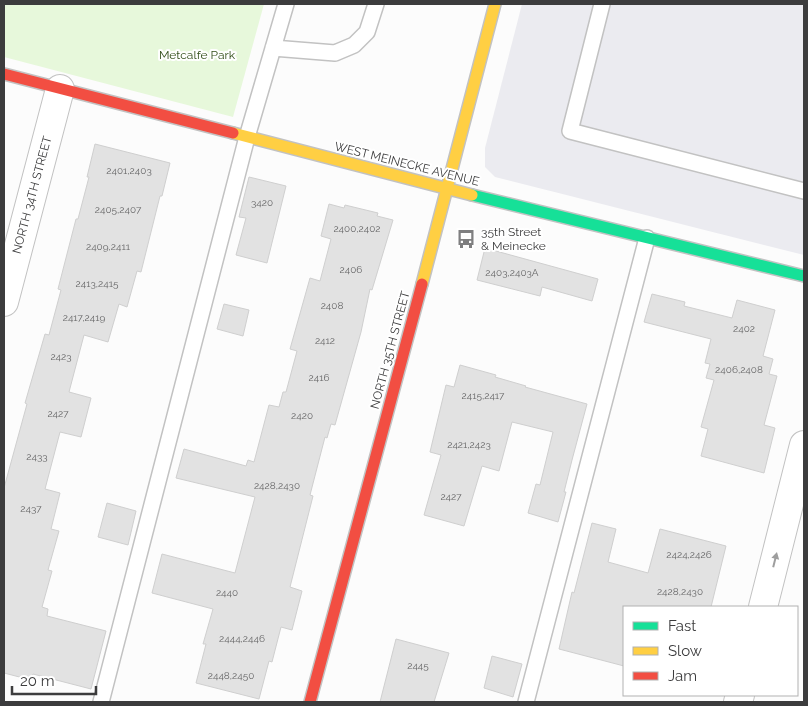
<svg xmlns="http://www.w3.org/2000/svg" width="808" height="706" viewBox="0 0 808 706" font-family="Raleway,sans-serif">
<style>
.built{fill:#ebebf0}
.green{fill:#e7f8db}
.building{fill:#e2e2e2;stroke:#cfcfcf}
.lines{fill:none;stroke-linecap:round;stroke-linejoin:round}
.lane-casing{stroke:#c2c2c2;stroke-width:18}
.street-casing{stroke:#c2c2c2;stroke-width:30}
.fast-casing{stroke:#c2c2c2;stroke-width:14}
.slow-casing{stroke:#c2c2c2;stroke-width:14}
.jam-casing{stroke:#c2c2c2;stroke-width:14}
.lane{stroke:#fff;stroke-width:15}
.street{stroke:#fff;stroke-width:28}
.fast{stroke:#16e098;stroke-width:11}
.slow{stroke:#ffcf43;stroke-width:11}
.jam{stroke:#f24e42;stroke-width:11}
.oneway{fill:#9e9e9e}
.labels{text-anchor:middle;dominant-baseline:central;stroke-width:4;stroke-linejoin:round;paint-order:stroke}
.number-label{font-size:10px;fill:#686869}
.park-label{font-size:12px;fill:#304d17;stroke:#fff}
.street-label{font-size:12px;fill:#3c3c3d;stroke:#fff}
.poi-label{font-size:12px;fill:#3c3c3d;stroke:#fff;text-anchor:start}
</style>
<rect width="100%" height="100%" fill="#fcfcfc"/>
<path class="built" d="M522 4H804V255L495 177 485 167V148Z"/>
<path class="green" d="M4 4H264L233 117 4 57Z"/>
<path class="building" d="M95 144 170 163 162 196H160L141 272 137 271 127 307 119 304 108 342 84 335 69 392 91 398 81 437 60 432 45 489 60 493 51 529 59 531 48 570 52 571 42 607 48 609 47 616 106 631 91 689 33 674 31 680 4 673V488L27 404 25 403 45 334 49 335 61 290 58 289 76 219H78L89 177H87Z
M249 177 286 186 267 263 236 255 246 218 239 217Z
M329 204 344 208 345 205 378 213 377 216 393 220 372 290 370 289 361 332 335 425 331 424 327 438 325 437 310 495 313 496 290 587 302 591 292 630 281 627 272 662 269 661 259 699 196 683 206 644H203L213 609 152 593 162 554 235 573 255 497 176 478 184 449 246 466 248 460 254 462 269 405 279 407 283 392H286L297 351 290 349 310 278 320 281 331 239 321 236Z
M485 248 598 279 592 301 542 287 540 296 477 280Z
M652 294 685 302 684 306 732 318 737 300 775 310 763 356 773 359 769 374 777 376 764 425 775 428 764 473 701 456 708 429 701 427 714 380 706 378 710 364 705 363 711 339 644 322Z
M224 304 249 310 243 336 217 329Z
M460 365 496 375 495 377 526 386 525 387 587 404 572 460 564 492H566L558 522 528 513 536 484 540 485 553 432 512 422 499 471 482 466 464 526 424 515 441 455 430 452 446 385 454 387Z
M107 503 136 511 128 545 98 537Z
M592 523 616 529 608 562 648 573 660 529 726 546 711 607H624V666L559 649 572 592 574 593Z
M396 639 449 653 434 702H380Z
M492 656 522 664 513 697 484 688Z"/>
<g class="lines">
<g class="lane-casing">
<path id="lane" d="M602 4 570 131 804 191
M273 48 335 53 354 45 367 32 376 4
M101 702 247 137 286 4
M526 702 647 238"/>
</g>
<g class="street-casing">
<path id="street" d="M4 302 60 89
M763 607 804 445
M738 702 740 695"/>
</g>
<g class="fast-casing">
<path id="fast" d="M472 195 804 276"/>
</g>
<g class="slow-casing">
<path id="slow" d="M233 133 472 195
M422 284 495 4"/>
</g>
<g class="jam-casing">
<path id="jam" d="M4 74 233 133
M310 702 422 284"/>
</g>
<use href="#lane" class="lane"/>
<use href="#street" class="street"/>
<use href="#fast" class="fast"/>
<use href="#slow" class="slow"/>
<use href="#jam" class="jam"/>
</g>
<defs><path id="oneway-solid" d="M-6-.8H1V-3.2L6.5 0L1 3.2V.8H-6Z" transform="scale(1.25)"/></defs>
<use class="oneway" href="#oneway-solid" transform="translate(775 560) rotate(-76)"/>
<defs>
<g id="bus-bare" transform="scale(1.5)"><path d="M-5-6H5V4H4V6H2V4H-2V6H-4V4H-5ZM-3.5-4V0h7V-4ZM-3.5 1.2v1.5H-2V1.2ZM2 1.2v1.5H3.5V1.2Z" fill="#7f7f80" stroke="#fff" stroke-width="2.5" paint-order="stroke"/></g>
</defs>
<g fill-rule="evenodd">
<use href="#bus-bare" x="466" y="239"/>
</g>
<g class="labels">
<g class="number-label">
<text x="129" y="170">2401,2403</text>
<text x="262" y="202">3420</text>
<text x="118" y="209">2405,2407</text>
<text x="357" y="228">2400,2402</text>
<text x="108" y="246">2409,2411</text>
<text x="351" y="269">2406</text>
<text x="512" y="272">2403,2403A</text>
<text x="97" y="283">2413,2415</text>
<text x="332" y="305">2408</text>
<text x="84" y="317">2417,2419</text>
<text x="744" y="328">2402</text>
<text x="325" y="340">2412</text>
<text x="61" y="356">2423</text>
<text x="739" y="369">2406,2408</text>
<text x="319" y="377">2416</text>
<text x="483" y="395">2415,2417</text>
<text x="58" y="413">2427</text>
<text x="302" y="415">2420</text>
<text x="469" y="444">2421,2423</text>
<text x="37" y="456">2433</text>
<text x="277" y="485">2428,2430</text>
<text x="451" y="496">2427</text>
<text x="31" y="508">2437</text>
<text x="689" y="554">2424,2426</text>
<text x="680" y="591">2428,2430</text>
<text x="227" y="592">2440</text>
<text x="242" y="638">2444,2446</text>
<text x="418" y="665">2445</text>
<text x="231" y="675">2448,2450</text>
</g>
<g class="park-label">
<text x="197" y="55">Metcalfe Park</text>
</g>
<g class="street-label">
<text transform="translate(407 164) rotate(14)">WEST MEINECKE AVENUE</text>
<text transform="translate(32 195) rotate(-75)">NORTH 34TH STREET</text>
<text transform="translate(390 350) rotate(-75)">NORTH 35TH STREET</text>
</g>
<g class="poi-label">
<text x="481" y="232">35th Street<tspan x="481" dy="14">&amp; Meinecke</tspan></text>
</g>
</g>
<rect width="808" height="706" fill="none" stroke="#3c3c3d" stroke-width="10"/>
<rect x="623" y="606" width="175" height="90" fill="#ffffff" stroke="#b1b1b1"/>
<rect x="633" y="622" width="25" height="8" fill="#16e098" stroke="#b1b1b1"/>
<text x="668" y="631" font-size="15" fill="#3c3c3d">Fast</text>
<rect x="633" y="647" width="25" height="8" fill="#ffcf43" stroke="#b1b1b1"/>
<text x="668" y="656" font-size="15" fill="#3c3c3d">Slow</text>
<rect x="633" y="672" width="25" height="8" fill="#f24e42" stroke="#b1b1b1"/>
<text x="668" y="681" font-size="15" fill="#3c3c3d">Jam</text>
<path d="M12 686v8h84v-8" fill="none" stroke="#3c3c3d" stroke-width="2.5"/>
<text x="20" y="686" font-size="15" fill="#3c3c3d" stroke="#ffffff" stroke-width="4" paint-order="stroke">20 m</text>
</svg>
